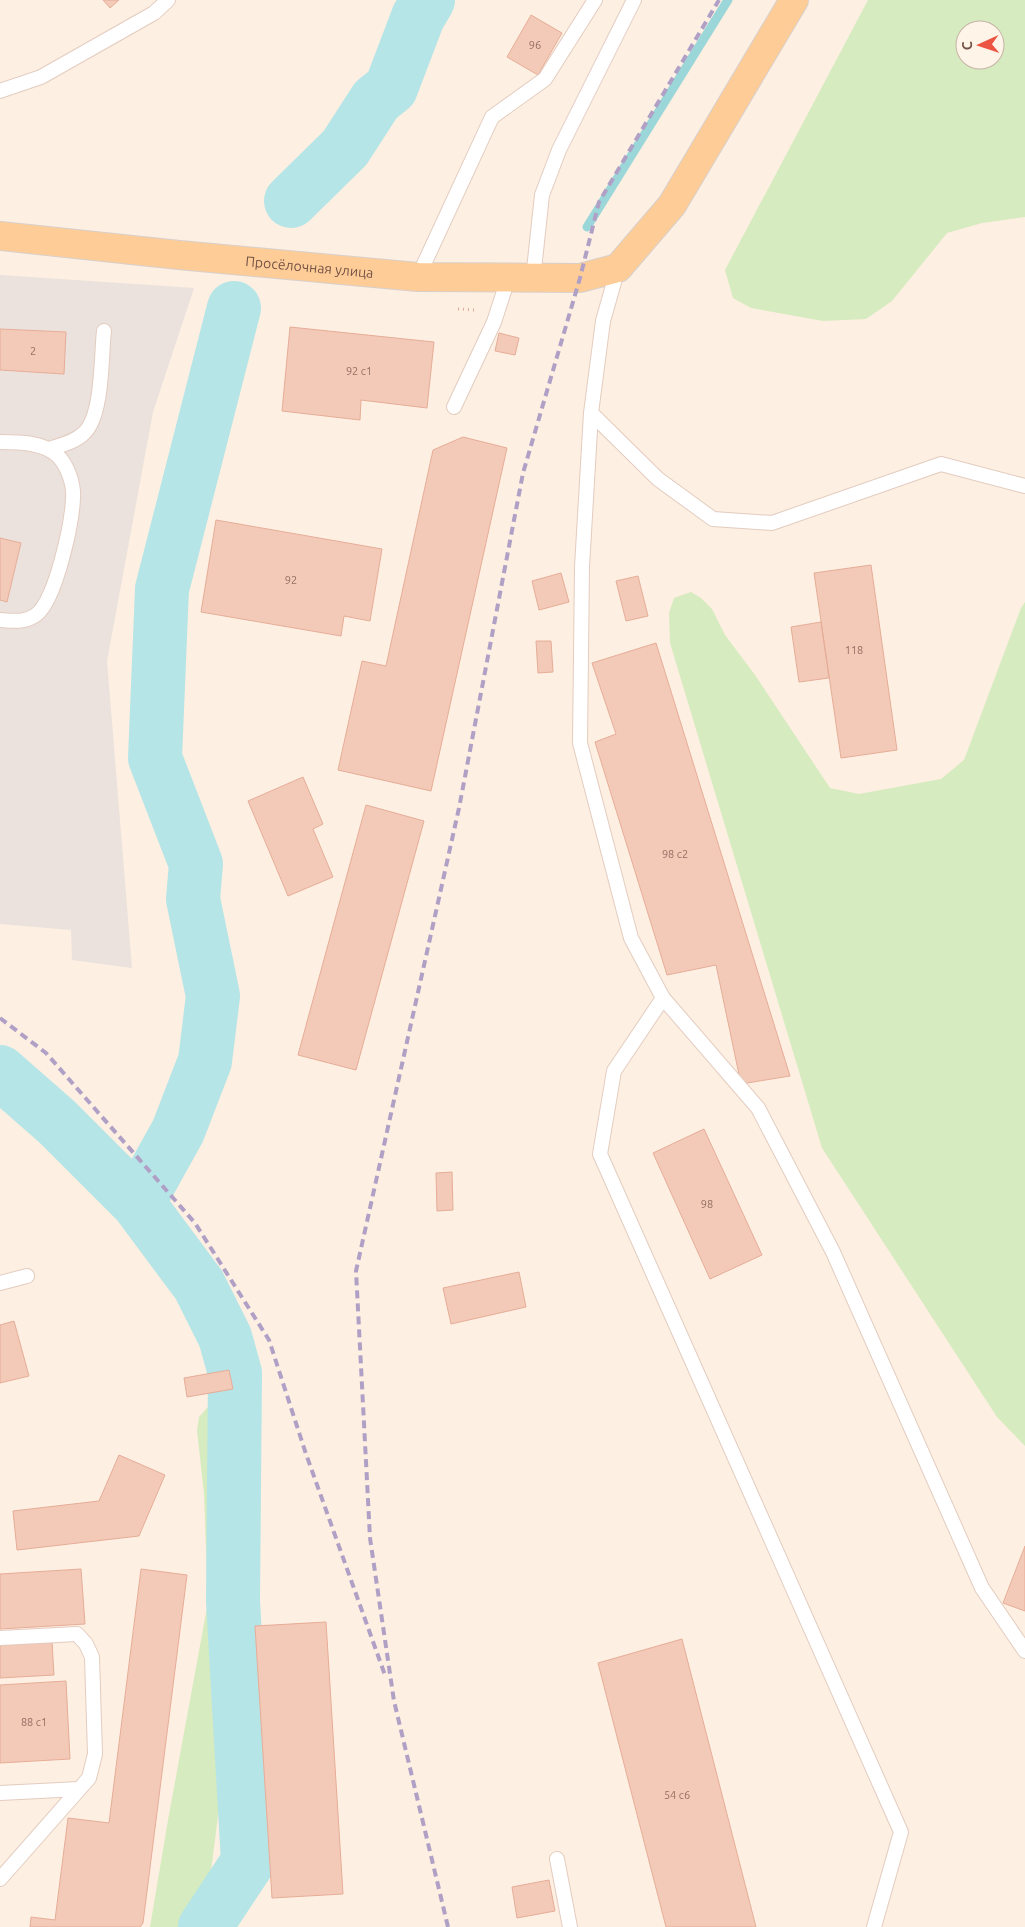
<svg xmlns="http://www.w3.org/2000/svg" width="1025" height="1927" viewBox="0 0 1025 1927" font-family="Ubuntu,sans-serif">
<style>
.industrial{fill:#ebe2dd}
.green{fill:#d6ebbf;fill-rule:evenodd}
.lines{fill:none;stroke-linecap:round;stroke-linejoin:round}
.stream{stroke:#9bd6d9;stroke-width:9}
.river{stroke:#b5e5e7;stroke-width:54}
.building{fill:#f3c9b8;stroke:#e6ad98}
.service-casing{stroke:#e3ccc0;stroke-width:16}
.primary-casing{stroke:#d8cfcb;stroke-width:30}
.path{stroke:#d8ac9b;stroke-width:3;stroke-dasharray:1 4;stroke-linecap:butt}
.service{stroke:#fff;stroke-width:14}
.primary{stroke:#fecd97;stroke-width:28}
.rail{stroke:#b0a0c6;stroke-width:4;stroke-dasharray:8 5;stroke-linecap:butt}
.labels{text-anchor:middle;dominant-baseline:central;stroke-width:5;stroke-linejoin:round;paint-order:stroke}
.number-label{font-size:11px;fill:#947063}
.street-label{font-size:14px;fill:#755347;stroke:#fff4e8}
</style>
<rect width="100%" height="100%" fill="#fdefe1"/>
<path class="industrial" d="M0 275 194 288 153 412 107 661 132 968 72 960 71 930 0 924Z"/>
<path class="green" d="M868 0H1025V217L982 223 947 233 892 301 866 319 823 321 751 308 733 298 725 270ZM965 30H995V60H965Z
M691 592 701 598 712 609 725 635 755 675 830 788 859 794 941 779 964 760 1021 608 1025 602V1446L997 1417 822 1148 670 643 669 613 674 598Z
M217 1405 231 1410 238 1430 241 1466 236 1517 228 1737 210 1879 209 1927H150L168 1820 208 1602 204 1493 197 1431 199 1417 208 1407Z"/>
<g class="lines">
<path class="stream" d="M587 227 728 0"/>
<path class="river" d="M291 201 345 148 376 100 391 88 418 17 428 0
M0 1072 57 1122 138 1203 199 1285 225 1337 235 1373 233 1601 248 1862 205 1927
M138 1203 178 1131 205 1061 213 996 193 899 196 864 155 758 162 589 234 308"/>
</g>
<path class="building" d="M103 0H119L110 8Z
M531 15 562 33 538 75 507 57Z
M290 327 434 342 427 408 361 400 360 420 282 411Z
M0 329 66 332 64 374 0 370Z
M499 333 519 338 515 355 495 351Z
M463 437 507 448 431 791 338 770 362 661 386 666 433 450Z
M216 520 382 549 370 621 344 616 341 636 201 612Z
M0 538 21 543 7 602 0 600Z
M871 565 897 750 841 758 814 573Z
M561 573 569 602 539 610 532 581Z
M638 576 648 616 626 621 616 581Z
M821 622 829 678 799 682 791 627Z
M536 641H551L553 672 538 673Z
M656 643 790 1076 741 1084 716 965 667 975 595 742 616 734 592 663Z
M303 777 323 824 313 829 333 877 288 896 248 801Z
M366 805 424 821 356 1070 298 1055Z
M704 1129 762 1255 710 1279 653 1153Z
M452 1172 453 1210 437 1211 436 1173Z
M519 1272 526 1307 451 1324 443 1288Z
M14 1321 29 1376 0 1383V1325Z
M229 1370 233 1389 187 1397 184 1378Z
M119 1455 165 1475 139 1536 17 1550 13 1511 99 1501Z
M1025 1546V1611L1003 1603Z
M81 1569 85 1624 0 1629V1574Z
M141 1569 187 1575 143 1923 140 1927H30L31 1917 55 1920 68 1818 109 1823Z
M326 1622 343 1894 272 1898 255 1626Z
M682 1639 756 1927H666L598 1663Z
M52 1642 54 1675 0 1678V1645Z
M66 1681 70 1759 0 1763V1685Z
M549 1880 555 1911 517 1918 512 1887Z"/>
<g class="lines">
<g class="service-casing">
<path id="service" d="M0 91 41 77 154 13 168 0
M618 268 603 321 591 413 582 567 580 743 631 938 663 998 614 1071 600 1154 901 1832 874 1927
M418 277 492 117 545 79 595 0
M533 279 542 195 559 150 634 0
M454 407 494 322 508 279
M591 413 658 479 713 519 772 523 941 464 1025 486
M0 442C19 442 43 442 58 456 68 466 74 485 73 498 72 524 56 598 37 614 26 623 13 621 0 620
M49 449C61 445 75 442 84 433 103 416 101 356 104 331
M663 998 758 1108 833 1252 982 1588 1025 1651
M0 1283 27 1276
M0 1638 77 1634 86 1644 92 1657 95 1754 89 1778 0 1879
M0 1793 79 1789
M557 1859 570 1927"/>
</g>
<g class="primary-casing">
<g id="primary">
<path id="s1" d="M0 236 179 255 418 277 580 278 618 268 672 205 794 0"/>
</g>
</g>
<path class="path" d="M458 309 475 310"/>
<use href="#service" class="service"/>
<use href="#primary" class="primary"/>
<path class="rail" d="M0 1018 46 1053 195 1223 269 1340 306 1454 386 1678
M448 1927 394 1701 370 1538 356 1271 459 808 523 473 580 278 599 202 719 0"/>
</g>
<g class="labels">
<g class="number-label">
<text x="535" y="45">96</text>
<text x="33" y="351">2</text>
<text x="359" y="371">92 с1</text>
<text x="291" y="580">92</text>
<text x="854" y="650">118</text>
<text x="675" y="854">98 с2</text>
<text x="707" y="1204">98</text>
<text x="34" y="1722">88 с1</text>
<text x="677" y="1795">54 с6</text>
</g>
<g class="street-label">
<text stroke="none"><textPath href="#s1" startOffset="311">Просёлочная улица</textPath></text>
</g>
</g>
<g transform="translate(980 45) rotate(267)"><circle r="24" fill="#fff4e8" stroke="#c8b4a8"/>
<path d="M0-4L9 19L0 12L-9 19Z" fill="#eb5542"/>
<text y="-8" font-size="14" font-weight="bold" text-anchor="middle" fill="#755347">С</text>
</g>
</svg>
